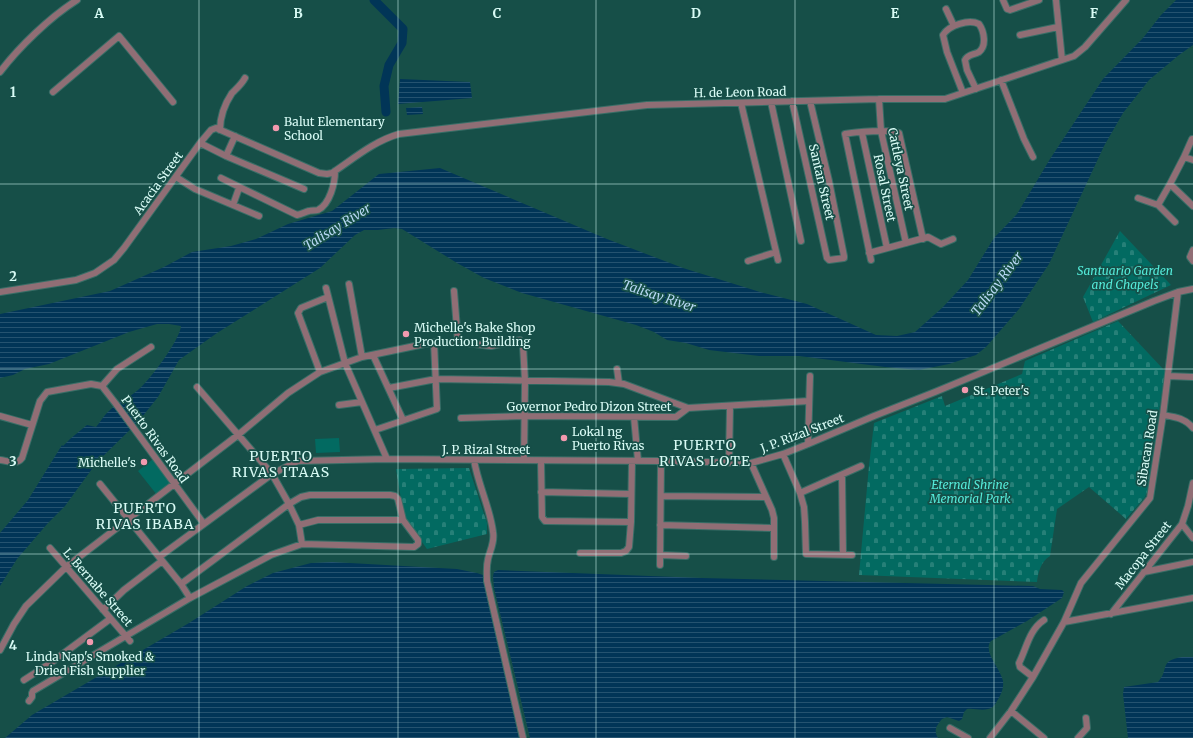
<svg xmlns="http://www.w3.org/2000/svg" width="1193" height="738" viewBox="0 0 1193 738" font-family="Merriweather,serif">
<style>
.green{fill:#026a61}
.cemetery{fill:url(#cemetery-stones)}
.water{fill:url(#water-rules)}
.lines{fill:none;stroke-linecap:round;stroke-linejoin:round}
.river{stroke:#013557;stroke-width:9}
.minor-casing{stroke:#396e67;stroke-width:8}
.minor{stroke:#906e75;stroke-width:6}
.grid{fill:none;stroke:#d8fbf5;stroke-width:1;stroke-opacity:0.55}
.poi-dot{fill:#f29aaf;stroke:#164f48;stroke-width:1.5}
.labels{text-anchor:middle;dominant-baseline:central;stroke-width:3.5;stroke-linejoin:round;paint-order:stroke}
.street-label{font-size:12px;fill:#d8fbf5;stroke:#164f48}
.poi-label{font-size:12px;fill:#d8fbf5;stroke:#164f48;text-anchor:start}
.park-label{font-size:12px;font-style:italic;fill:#54ead9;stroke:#164f48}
.water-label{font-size:13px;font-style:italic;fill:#b8d8f4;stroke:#164f48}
.quarter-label{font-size:14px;letter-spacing:1px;fill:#d8fbf5;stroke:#164f48}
.grid-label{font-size:13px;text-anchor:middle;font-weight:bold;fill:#d8fbf5;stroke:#164f48;stroke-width:3.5;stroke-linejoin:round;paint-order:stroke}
</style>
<defs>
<pattern id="cemetery-stones" width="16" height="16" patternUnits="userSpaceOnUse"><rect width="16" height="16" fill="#026a61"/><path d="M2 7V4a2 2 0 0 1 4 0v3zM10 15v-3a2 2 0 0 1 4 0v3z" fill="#268078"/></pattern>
<pattern id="water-rules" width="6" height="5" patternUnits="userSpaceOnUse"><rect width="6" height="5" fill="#013557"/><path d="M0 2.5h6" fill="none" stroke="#255370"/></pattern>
</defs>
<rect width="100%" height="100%" fill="#164f48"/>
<path class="green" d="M339 438 340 452 316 453 315 439Z
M153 459 172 483 157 495 138 471Z"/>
<path class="cemetery" d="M1120 231 1171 285 1093 322 1083 297Z
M1118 321 1165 371 1147 492 1145 497 1126 519 1089 487 1057 509 1050 556C1041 561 1038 573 1037 582L859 575 869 466 874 423 942 396 945 406 1022 374 1025 361Z
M469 468 487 523V534L427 549 404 517 396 469Z"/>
<path class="water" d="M1176 0H1193V45L1179 55 1149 80 1123 113 1104 146 1049 264 1019 309 986 347 976 355 949 364 919 370 885 367 799 356H759L709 350 686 343 667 340 654 332 636 325 522 293 484 278 457 263 402 229 394 228 378 230H364L355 235 320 268 217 333 179 360 158 397 138 422 97 462 65 506 48 523 17 559 0 586V533L28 500 62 445 63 446 70 439 87 425 96 427C101 421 105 414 110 410 118 402 129 398 138 390 149 381 180 340 181 326L169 324H157L129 332 49 364 25 369 13 375 0 378V314L110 291 164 267 192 252 231 246 256 239 288 224 332 211 379 174 440 168 607 239 683 268 760 292 807 304 876 335 897 336 915 332 943 307 968 280 994 238 1017 214 1050 159 1103 79 1143 38 1161 15Z
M400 79 470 82 472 98 398 104Z
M422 107 423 114 407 115 406 108Z
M332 562 457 569 477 573 483 575 485 581 519 738H5L32 715 49 705 189 623 247 586 273 573 311 563Z
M498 570 702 578 1033 586 1040 589 1062 590 1064 592 1062 598 1027 621 991 641C982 651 1001 669 1003 681 1004 688 1001 695 997 701 995 705 993 708 988 709 981 711 974 708 967 709L964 712 962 719 959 721 947 717 942 719C937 725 933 730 938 738H530L494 588 493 576 494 572Z
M1182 657H1193V738H1128L1123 694 1124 687 1158 682C1170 669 1158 661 1182 657Z"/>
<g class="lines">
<path class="river" d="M374 0 403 29 402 43 389 65 384 86 386 112"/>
<g class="minor-casing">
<path id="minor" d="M1003 0 1007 9 1010 10 1039 0
M1056 0 1062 60
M946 9 954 26
M1020 35 1058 27
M0 72C19 47 50 17 77 0
M1001 80 1024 139 1033 157
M53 92 119 36 173 102
M963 93 947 52 943 35C949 25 969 19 979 24 984 31 987 46 979 52 974 55 968 54 965 60L967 70 976 89
M879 99 881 131 906 243
M792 101 827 258 829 260 844 258V256L829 181 810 101
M771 102 801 241
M741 103 778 260
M220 130C220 116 224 105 232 93 237 88 241 85 245 78
M862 133 887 248
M200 143 226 156 304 189
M226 156 235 136
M1184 157 1192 139H1193
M176 177 195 189 259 216
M221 178 297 215C302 214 305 212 309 211 312 210 315 211 318 210 330 204 335 183 335 171
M1170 184 1193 206
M1138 198 1158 205
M233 205 239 188
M1175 222 1158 205 1170 184 1184 157 1193 160
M1193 250 1190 257 1193 261
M869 253 928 237 941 244 953 239
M871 260 845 134C854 132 892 129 899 133L923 239
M748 261 776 252
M349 284 362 357
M326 288 345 363 387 459
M454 291 458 342
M0 292 76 280 95 273 114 260 124 248 200 143 211 130 216 128 319 173 327 174 332 173C353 159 374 141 399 134L647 105 879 99H945L1074 56 1085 47 1126 0
M373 355 403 420
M617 369 619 383
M320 372 298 313 301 308 328 297
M1168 376 1193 377
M102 386 116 404 204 524
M102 386 117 369 151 347
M389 388 436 379 609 382 624 384 688 408
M339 405 362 402
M1163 415C1175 417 1185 418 1193 428
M0 416 32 425
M634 417 638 461
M461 418 524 416 676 417 688 408 809 401
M375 430 437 409 434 342
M808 444 810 376
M783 454 800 493 804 507 805 522 806 554 852 555
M0 460C8 461 17 465 22 458L40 401 47 392 91 384 102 386
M474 460C478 485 490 507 493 532 495 542 490 550 488 559 486 567 487 574 487 581L523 738
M541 461 542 517 545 521 631 522
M729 462 730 406
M751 463 772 510 774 518V557
M842 475 843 555
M100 484 181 584 190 598
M541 492 631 494
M800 493 861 466
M661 496 766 497
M1182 524 1193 538
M299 525 318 520H403
M660 525 773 528
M50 548 130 641
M580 553H621L626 551 629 547 631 522 632 461
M660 555 686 556
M159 557 272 474 298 461 387 459 661 461 751 463 783 454 808 444 874 416 935 392 1154 301 1178 292 1193 289
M660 565 661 461
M1144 572 1193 562
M181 584 289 504 272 474 197 387
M103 610 124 590 162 561
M1111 614 1182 524 1188 506 1193 483
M1064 622 1193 598
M0 650 14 624 26 606 66 567 238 435 288 393 320 372 362 357 434 342H458L491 346 520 340 523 345 525 381 524 460
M1033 677 1020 667 1019 663C1027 647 1029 630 1044 620
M24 680 52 662 110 619
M29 701 32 697V693L33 691 190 598 271 555 302 544 414 547 418 544V540L403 520 398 499 395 496 390 495H310L301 497 289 504 299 525 302 544
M1011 711 1044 738
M950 728 968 738
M990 738 1011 711 1033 677 1064 622 1081 583 1150 498 1163 415 1178 292
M1078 738 1087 728 1086 718"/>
</g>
<use href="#minor" class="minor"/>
</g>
<path class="grid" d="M199 0V738M398 0V738M596 0V738M795 0V738M994 0V738M0 184H1193M0 369H1193M0 554H1193"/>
<g class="poi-dot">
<circle cx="276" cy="128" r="4"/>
<circle cx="406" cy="334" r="4"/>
<circle cx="965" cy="390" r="4"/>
<circle cx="564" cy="438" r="4"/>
<circle cx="144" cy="462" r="4"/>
<circle cx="90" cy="642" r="4"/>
</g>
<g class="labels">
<g class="street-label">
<text transform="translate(740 92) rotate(-1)">H. de Leon Road</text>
<text transform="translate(901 169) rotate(78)">Cattleya Street</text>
<text transform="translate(822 182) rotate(77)">Santan Street</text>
<text transform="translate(158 183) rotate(-54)">Acacia Street</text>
<text transform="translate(885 188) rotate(78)">Rosal Street</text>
<text x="589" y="406">Governor Pedro Dizon Street</text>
<text transform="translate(802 433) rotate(-21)">J. P. Rizal Street</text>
<text transform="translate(155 439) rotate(54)">Puerto Rivas Road</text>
<text transform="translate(1147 448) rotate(-81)">Sibacan Road</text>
<text x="486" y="449">J. P. Rizal Street</text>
<text transform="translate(1143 555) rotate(-52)">Macopa Street</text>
<text transform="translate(98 587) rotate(49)">L. Bernabe Street</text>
</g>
<g class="poi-label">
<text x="284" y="121">Balut Elementary<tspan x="284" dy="14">School</tspan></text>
<text x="414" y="327">Michelle's Bake Shop<tspan x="414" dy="14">Production Building</tspan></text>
<text x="973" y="390">St. Peter's</text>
<text x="572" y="431">Lokal ng<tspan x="572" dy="14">Puerto Rivas</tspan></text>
<text x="136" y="462" text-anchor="end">Michelle's</text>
<text x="90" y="656" text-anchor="middle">Linda Nap's Smoked &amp;<tspan x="90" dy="14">Dried Fish Supplier</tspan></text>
</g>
<g class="park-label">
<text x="1125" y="270">Santuario Garden<tspan x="1125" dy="14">and Chapels</tspan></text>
<text x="970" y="484">Eternal Shrine<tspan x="970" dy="14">Memorial Park</tspan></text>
</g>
<g class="water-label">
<text transform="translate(337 227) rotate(-32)">Talisay River</text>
<text transform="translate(997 284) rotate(-53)">Talisay River</text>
<text transform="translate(659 296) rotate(18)">Talisay River</text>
</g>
<g class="quarter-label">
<text x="705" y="445">PUERTO<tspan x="705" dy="16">RIVAS LOTE</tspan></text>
<text x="281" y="456">PUERTO<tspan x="281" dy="16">RIVAS ITAAS</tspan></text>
<text x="145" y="508">PUERTO<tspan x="145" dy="16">RIVAS IBABA</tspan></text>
</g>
</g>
<g class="grid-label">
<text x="99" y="18">A</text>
<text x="298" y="18">B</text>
<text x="497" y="18">C</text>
<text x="696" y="18">D</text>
<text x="895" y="18">E</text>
<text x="1094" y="18">F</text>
<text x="13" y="97">1</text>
<text x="13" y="281">2</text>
<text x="13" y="466">3</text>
<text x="13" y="650">4</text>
</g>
</svg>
